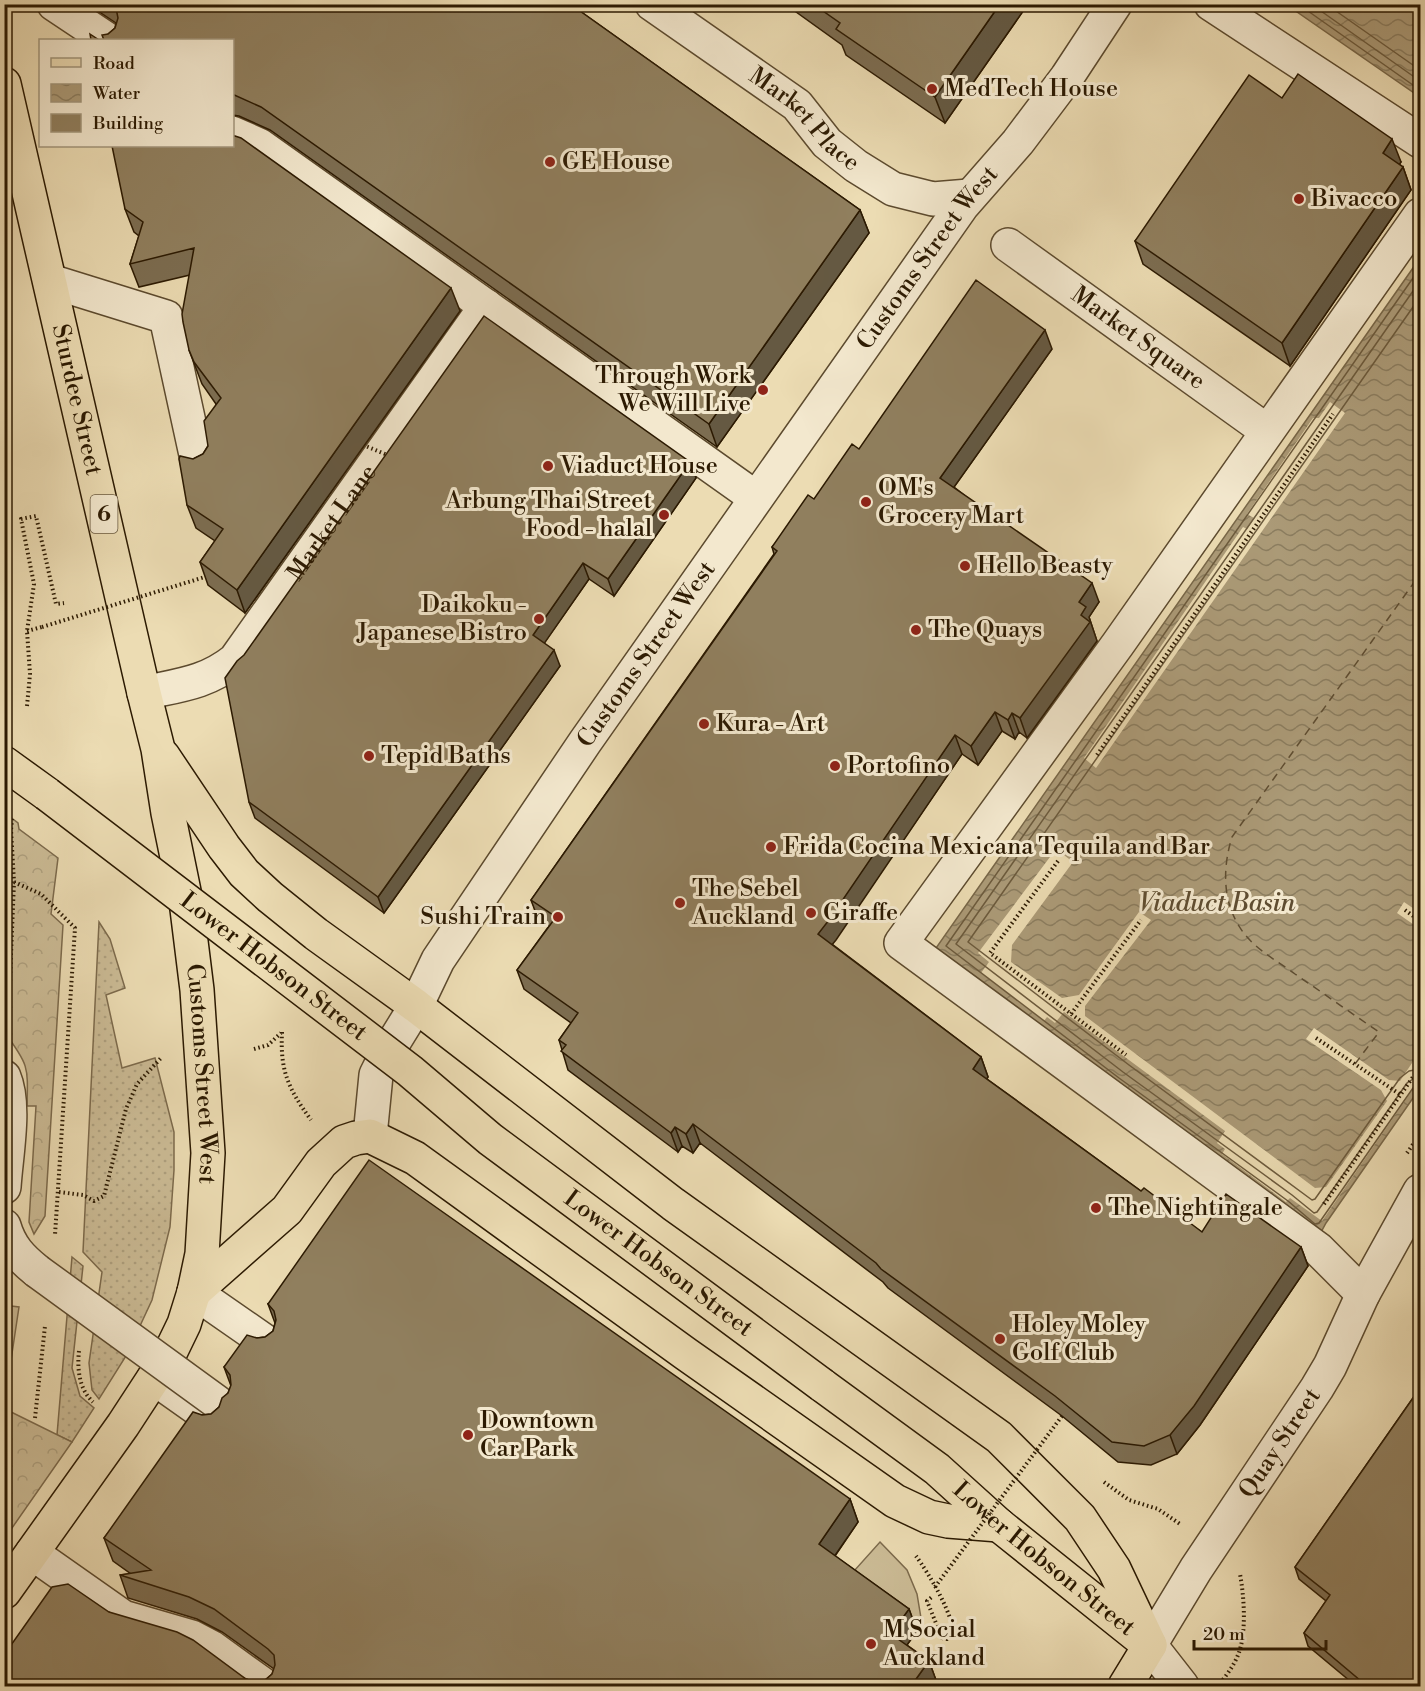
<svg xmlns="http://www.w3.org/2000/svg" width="1425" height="1691" viewBox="0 0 1425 1691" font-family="'Libre Bodoni',serif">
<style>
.grass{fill:url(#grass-dots);stroke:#7c6a4c;stroke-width:1.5}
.forest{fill:url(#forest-crowns);stroke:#7c6a4c;stroke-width:1.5}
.garden{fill:#cbbb95;stroke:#7c6a4c;stroke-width:1.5}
.water{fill:url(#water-waves);stroke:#786748;stroke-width:1.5}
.pier{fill:#ecdcb3}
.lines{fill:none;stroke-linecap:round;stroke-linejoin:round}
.shore{stroke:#6c5a3c;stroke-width:1.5}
.ferry{stroke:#5f4d31;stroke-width:1.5;stroke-dasharray:8 6;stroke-linecap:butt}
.minor-casing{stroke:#5c4a2e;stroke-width:36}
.major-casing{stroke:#2c1a02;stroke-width:36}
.path{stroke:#2c1a02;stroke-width:4;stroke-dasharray:1.5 3;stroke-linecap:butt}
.minor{stroke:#f3e8ce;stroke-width:33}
.major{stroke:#ecdcb3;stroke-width:33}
.minor-bridge-casing{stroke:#5c4a2e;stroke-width:36;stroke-linecap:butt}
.major-bridge-casing{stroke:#2c1a02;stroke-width:36;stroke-linecap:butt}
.path-bridge{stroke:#2c1a02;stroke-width:4;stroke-dasharray:1.5 3;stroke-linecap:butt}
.minor-bridge{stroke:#f3e8ce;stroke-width:33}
.major-bridge{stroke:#ecdcb3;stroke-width:33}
.wall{fill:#7c6d51;stroke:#2c1a02;stroke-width:1.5}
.shaded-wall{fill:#655942;stroke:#2c1a02;stroke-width:1.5}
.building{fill:#907f5e;stroke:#2c1a02;stroke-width:1.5}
.poi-dot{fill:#8f2418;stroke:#f3e8ce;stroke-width:2}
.labels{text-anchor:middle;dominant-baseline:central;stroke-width:6;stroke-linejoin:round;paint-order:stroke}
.shield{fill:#f3e8ce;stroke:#68583f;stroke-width:1.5}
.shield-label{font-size:22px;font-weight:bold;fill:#2c1a02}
.poi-label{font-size:24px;fill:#2c1a02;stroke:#f3e8ce;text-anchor:start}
.street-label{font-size:24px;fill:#2c1a02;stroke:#f3e8ce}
.water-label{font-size:26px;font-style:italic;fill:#5f4d31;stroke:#f3e8ce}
</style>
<defs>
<pattern id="grass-dots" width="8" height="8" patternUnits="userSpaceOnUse" patternTransform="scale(1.5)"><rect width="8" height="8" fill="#cbbb95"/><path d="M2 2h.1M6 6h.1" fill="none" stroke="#aea07f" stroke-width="1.8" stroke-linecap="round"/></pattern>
<pattern id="forest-crowns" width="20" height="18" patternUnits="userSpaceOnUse" patternTransform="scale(1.5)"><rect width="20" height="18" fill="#cbbb95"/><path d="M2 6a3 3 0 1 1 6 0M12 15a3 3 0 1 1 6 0" fill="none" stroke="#aea07f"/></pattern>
<pattern id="water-waves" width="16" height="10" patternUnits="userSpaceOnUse" patternTransform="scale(1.5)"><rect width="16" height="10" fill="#ab9a77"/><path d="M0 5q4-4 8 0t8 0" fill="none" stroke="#8b7d5f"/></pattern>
</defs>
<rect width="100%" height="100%" fill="#ecdcb3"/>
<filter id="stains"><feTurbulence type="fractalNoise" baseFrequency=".00333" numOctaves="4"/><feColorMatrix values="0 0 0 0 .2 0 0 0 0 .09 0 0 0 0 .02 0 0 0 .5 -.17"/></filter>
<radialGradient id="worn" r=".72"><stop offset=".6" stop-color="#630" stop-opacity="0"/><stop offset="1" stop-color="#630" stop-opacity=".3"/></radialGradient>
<path class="grass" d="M99 922 110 939 125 988 106 995 122 1068 155 1058 174 1132V1170L170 1227 152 1300 126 1356 99 1399 92 1390 89 1363 102 1272 83 1252Z
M72 1257 83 1266 72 1368 80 1396 94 1408 72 1442 57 1435Z"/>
<path class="forest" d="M5 813 18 823 19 829 58 858 51 914 63 925 45 1216 34 1234 29 1222 36 1106H27C28 1067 29 1065 5 1033Z
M11 1306 19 1307 5 1400V1308Z
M5 1409 72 1442 5 1538Z"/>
<path class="garden" d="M880 1542 907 1570 917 1594 924 1636 845 1581Z"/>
<path class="water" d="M1287 5H1420V97Z
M1420 258V1088L1326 1223 1319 1236 936 948Z"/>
<path class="pier" d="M1330 402 1345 413 1096 768 1084 758 1243 527 1247 529 1316 431 1254 518 1247 514 1313 418H1319Z
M1056 849 1073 862 1012 945 1011 962 1062 998 1079 995 1139 912 1151 920 1085 1006V1016L1315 1188 1326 1187 1387 1101 1381 1090 1306 1039 1314 1028 1389 1080 1400 1081 1420 1051V1079L1322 1221 1290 1198 1286 1202 1222 1154 1225 1149 1217 1143 1225 1131 1064 1012 1055 1023 1047 1017 1044 1021 981 973 989 962 978 953Z
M1404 902 1420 913V929L1397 913Z"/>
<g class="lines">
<path class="shore" d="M1298 4 1420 90
M1311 4 1420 81
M1326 4 1420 70
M1420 268 946 946 1119 1078 1288 1201 1315 1224 1319 1223 1413 1088 1420 1085
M1420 281 956 944 1123 1072 1292 1195 1314 1213 1317 1212 1407 1083 1413 1079 1420 1078
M1420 297 968 942 1129 1065 1312 1200 1315 1199 1400 1078 1409 1071 1420 1069"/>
<path class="ferry" d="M1355 1064 1379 1032C1351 1013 1323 993 1295 974 1276 960 1251 947 1239 926 1222 899 1223 866 1232 837L1420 574"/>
<g class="minor-casing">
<g id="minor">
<path d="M54 4 108 40"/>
<path id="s1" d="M652 4 797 105 827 143 856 166 893 189 933 199 969 196"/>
<path d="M1211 4 1420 141"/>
<path d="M232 133 259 145 756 498"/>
<path id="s2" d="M1008 245 1267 431"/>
<path d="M50 281 166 317 198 464"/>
<path id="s3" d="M144 693C180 685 206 683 235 660L486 306"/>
<path d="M4 1077C16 1105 6 1155 4 1187"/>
<path id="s4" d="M370 1136 376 1075 387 1053 416 1006 438 960 585 742 962 206 1018 142 1067 77 1115 4"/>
<path d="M4 1226C10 1247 21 1258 37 1271"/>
<path d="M194 1292 266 1342"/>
<path d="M1363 1294 1318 1249 901 943 1118 644 1420 215"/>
<path d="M154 1378 212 1419"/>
<path d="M32 1553 123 1617 192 1637 211 1647 265 1686"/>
<path id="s5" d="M1182 1686 1150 1645 1196 1569 1317 1388 1330 1366 1363 1294 1420 1191"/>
</g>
</g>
<g class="major-casing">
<g id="major">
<path id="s6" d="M4 84 144 693 158 749 168 813 186 901 197 990 208 1153 202 1254 194 1292 184 1324 170 1353 123 1425 4 1592"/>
<path d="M163 756 224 847 244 873 270 897 316 934 416 1006 673 1204 999 1437 1080 1518 1114 1569 1150 1645"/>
<path d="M4 763 47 794"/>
<path d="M194 1292 287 1210 321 1163 344 1142 356 1138 370 1136 415 1158 686 1354 895 1501 929 1517 948 1521 999 1525"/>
<path id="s7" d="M822 1385 937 1469 999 1525 1144 1641"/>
<path d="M1125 1686 1150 1645"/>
</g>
</g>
<path class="path" d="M27 631 42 627
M27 706 30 674 27 631 34 584 21 519 36 516 56 604 64 603
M1097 755 1333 414
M4 828 11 830
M1058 861 990 953 1126 1055
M14 882 41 894 75 928 55 1235
M1405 910 1420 921
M1071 1014 1141 920
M282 1032C280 1071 288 1088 311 1120
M1316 1038 1401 1095
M5 1040 8 1026 14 882 11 830 12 819
M254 1049 268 1045 281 1033
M1407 1153 1420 1134
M59 1192 83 1195 94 1201 104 1196 126 1109 137 1084 161 1058
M1324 1204 1420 1067
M1182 1224 1193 1208
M79 1351C77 1369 79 1389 93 1402
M35 1418 45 1326
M1104 1482 1129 1500 1158 1509 1180 1524
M916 1556C927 1571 957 1619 952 1636L947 1639 942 1638 927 1601 933 1596
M1220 1683C1227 1675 1234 1665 1238 1655 1247 1633 1244 1596 1240 1574"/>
<use href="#minor" class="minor"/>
<use href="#major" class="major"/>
<g class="minor-bridge-casing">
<path id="minor-bridge" d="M37 1271 221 1405"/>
</g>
<g class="major-bridge-casing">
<g id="major-bridge">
<path id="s8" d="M47 794 410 1071 490 1139 822 1385"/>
</g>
</g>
<path class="path-bridge" d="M363 445 390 456
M42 627 208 576
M935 1587 1062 1416"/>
<use href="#minor-bridge" class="minor-bridge"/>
<use href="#major-bridge" class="major-bridge"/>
</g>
<path class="wall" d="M96 4H570L860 210 869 233 717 447 270 130 239 116 232 115V40L108 34 115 28 116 23 98 11Z
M785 4H1028L945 123 846 55 842 45Z
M1282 98 1401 162 1399 164 1403 167 1411 190 1290 366 1143 264 1135 241Z
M125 209 460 311 245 613 208 585 200 562 215 541 196 528 187 505 193 459 203 454 208 446 216 404 202 384 189 350 190 275 139 287 130 264 139 236 134 232Z
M1052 349 954 487 1099 602 1089 617 1097 641 1027 738 1019 732 1015 739 1002 731 978 765 962 754 832 944 981 1057 988 1077 987 1079 1141 1191 1202 1232 1301 1247 1308 1266 1200 1425 1177 1454 1151 1465 1118 1462 1062 1416 888 1288 883 1282 700 1143 693 1153 682 1146 678 1152 568 1070 559 1040 571 1023 524 989 517 970 549 926 538 919 531 900 774 554 772 547 859 449Z
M690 462 696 478 614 596 589 579 544 643 560 666 384 913 255 818 249 802Z
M268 1304 850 1499 858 1522 835 1556 909 1609 917 1631 907 1645 929 1661 937 1683 935 1686H4L109 1612 246 1679 255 1682 264 1681 272 1674 274 1669 222 1632 197 1619 128 1598 120 1575 131 1574 113 1561 104 1538 202 1415 211 1414 219 1407 228 1393 231 1386 224 1367 257 1338 265 1337 273 1331 275 1323Z
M1420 1388V1686H1356L1308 1646 1304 1633 1326 1601 1299 1579 1295 1567Z"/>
<path class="shaded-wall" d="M1000 4H1028L945 123 935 97Z
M1392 139 1401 162 1392 176 1383 153Z
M1403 167 1411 190 1290 366 1282 343Z
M860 210 869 233 717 447 709 424Z
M451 288 460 311 245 613 237 590Z
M1045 330 1052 349 947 497 940 478Z
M690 462 696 478 614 596 608 579Z
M583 563 589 579 539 651 533 635Z
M1092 583 1099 602 1089 617 1097 641 1027 738 1020 718 1081 615 1079 602Z
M554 650 560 666 384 913 378 897Z
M995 712 1002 731 978 765 971 746Z
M1012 713 1019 732 1015 739 1008 720Z
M955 735 962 754 836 940 825 953 818 934Z
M981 1057 988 1077 980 1088 973 1069Z
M693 1124 700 1143 693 1153 686 1134Z
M675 1127 682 1146 678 1152 671 1133Z
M1301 1247 1308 1266 1200 1425 1177 1454 1170 1435Z
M850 1499 858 1522 827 1567 819 1544Z
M909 1609 917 1631 899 1656 891 1634Z
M929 1661 937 1683 935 1686H911Z"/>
<path class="building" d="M113 4H570L860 210 709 424 261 107 232 94V40H104L102 35 108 34 115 28 118 18 116 8Z
M813 4H1000L935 97 836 29 840 23Z
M90 34 99 40H91Z
M1298 74 1392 139 1383 153 1403 167 1282 343 1135 241 1249 75 1282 98Z
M232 135 241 138 451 288 237 590 200 562 223 529 187 505 179 459 180 456 193 459 203 454 208 446 204 421 221 398 194 362 189 350 183 322 182 314 194 248 130 264 143 222 125 209 112 146H232Z
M976 280 1045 330 940 478 1092 583 1079 602 1086 607 1081 615 1090 622 1020 718 1012 713 1008 720 995 712 971 746 955 735 829 920 818 934 981 1057 973 1069 1141 1191 1144 1188 1202 1232 1226 1194 1301 1247 1194 1406 1170 1435 1144 1446 1112 1442 1055 1396 881 1269 876 1263 693 1124 686 1134 675 1127 671 1133 561 1051 566 1045 559 1040 578 1013 517 970 556 917 531 900 777 551 772 547 808 495 814 499 852 444 859 449Z
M484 316 690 462 608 579 583 563 533 635 554 650 378 897 249 802 225 678 237 661 244 655Z
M369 1160 850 1499 819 1544 909 1609 891 1634 929 1661 911 1686H4V1655L52 1587 68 1584 109 1612 177 1632 193 1640 246 1679 255 1682 264 1681 272 1674 275 1665 274 1655 268 1649 214 1609 189 1597 120 1575 151 1570 104 1538 193 1412 202 1415 211 1414 219 1407 222 1398 228 1393 231 1385 230 1375 224 1367 247 1335 257 1338 265 1337 273 1331 276 1320 274 1311 268 1304Z
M1420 1388V1686H1367L1304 1633 1330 1595 1295 1567Z"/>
<g class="poi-dot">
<circle cx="932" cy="89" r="6"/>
<circle cx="550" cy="162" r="6"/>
<circle cx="1299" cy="199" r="6"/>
<circle cx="763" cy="390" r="6"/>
<circle cx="548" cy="466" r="6"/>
<circle cx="866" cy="502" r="6"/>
<circle cx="664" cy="515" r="6"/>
<circle cx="965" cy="566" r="6"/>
<circle cx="539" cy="619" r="6"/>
<circle cx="916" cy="630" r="6"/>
<circle cx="704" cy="724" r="6"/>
<circle cx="369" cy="756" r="6"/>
<circle cx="835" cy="766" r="6"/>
<circle cx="771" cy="847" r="6"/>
<circle cx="680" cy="903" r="6"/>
<circle cx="811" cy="913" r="6"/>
<circle cx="558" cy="917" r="6"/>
<circle cx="1096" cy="1208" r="6"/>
<circle cx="1000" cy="1339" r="6"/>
<circle cx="468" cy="1435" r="6"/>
<circle cx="871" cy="1644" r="6"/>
</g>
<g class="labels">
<rect class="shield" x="90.5" y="495" width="27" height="38" rx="4.5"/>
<g class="shield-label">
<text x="104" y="514">6</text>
</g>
<g class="poi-label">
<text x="944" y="89">MedTech House</text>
<text x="562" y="162">GE House</text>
<text x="1311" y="199">Bivacco</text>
<text x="751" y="376" text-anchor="end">Through Work<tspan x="751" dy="28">We Will Live</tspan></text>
<text x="560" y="466">Viaduct House</text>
<text x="878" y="488">OM's<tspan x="878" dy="28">Grocery Mart</tspan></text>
<text x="652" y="501" text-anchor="end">Arbung Thai Street<tspan x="652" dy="28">Food - halal</tspan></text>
<text x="977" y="566">Hello Beasty</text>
<text x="527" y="605" text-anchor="end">Daikoku -<tspan x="527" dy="28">Japanese Bistro</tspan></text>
<text x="928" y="630">The Quays</text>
<text x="716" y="724">Kura - Art</text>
<text x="381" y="756">Tepid Baths</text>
<text x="847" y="766">Portofino</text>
<text x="783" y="847">Frida Cocina Mexicana Tequila and Bar</text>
<text x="692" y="889">The Sebel<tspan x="692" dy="28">Auckland</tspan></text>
<text x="823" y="913">Giraffe</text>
<text x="546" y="917" text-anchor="end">Sushi Train</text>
<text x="1108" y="1208">The Nightingale</text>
<text x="1012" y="1325">Holey Moley<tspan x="1012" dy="28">Golf Club</tspan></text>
<text x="480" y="1421">Downtown<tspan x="480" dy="28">Car Park</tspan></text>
<text x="883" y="1630">M Social<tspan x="883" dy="28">Auckland</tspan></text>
</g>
<g class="street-label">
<text stroke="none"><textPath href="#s1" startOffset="192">Market Place</textPath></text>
<text stroke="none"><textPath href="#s4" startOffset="1048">Customs Street West</textPath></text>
<text stroke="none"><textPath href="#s2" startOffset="160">Market Square</textPath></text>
<text stroke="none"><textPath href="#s6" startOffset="324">Sturdee Street</textPath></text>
<text stroke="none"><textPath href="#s3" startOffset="266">Market Lane</textPath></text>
<text stroke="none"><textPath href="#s4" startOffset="562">Customs Street West</textPath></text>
<text stroke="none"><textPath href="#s8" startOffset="285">Lower Hobson Street</textPath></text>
<text stroke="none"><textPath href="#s6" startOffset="1011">Customs Street West</textPath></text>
<text stroke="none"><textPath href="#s8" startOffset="771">Lower Hobson Street</textPath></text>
<text stroke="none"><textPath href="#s5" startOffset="292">Quay Street</textPath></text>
<text stroke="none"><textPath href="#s7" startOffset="282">Lower Hobson Street</textPath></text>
</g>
<g class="water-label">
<text x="1217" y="903">Viaduct Basin</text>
</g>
</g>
<rect width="1425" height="1691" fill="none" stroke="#ecdcb3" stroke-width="24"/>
<rect x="6" y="6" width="1413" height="1679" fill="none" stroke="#2c1a02" stroke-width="3"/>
<rect x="12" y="12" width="1401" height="1667" fill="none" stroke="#2c1a02" stroke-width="1.5"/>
<rect x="39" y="39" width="195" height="108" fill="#f3e8ce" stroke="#a3967c" stroke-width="1.5"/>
<rect x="51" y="58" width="30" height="9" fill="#ecdcb3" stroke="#a3967c" stroke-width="1.5"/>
<text x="93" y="69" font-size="18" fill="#2c1a02">Road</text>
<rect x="51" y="84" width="30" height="18" fill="url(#water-waves)" stroke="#a3967c" stroke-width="1.5"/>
<text x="93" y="99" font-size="18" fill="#2c1a02">Water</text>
<rect x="51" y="114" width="30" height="18" fill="#907f5e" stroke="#a3967c" stroke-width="1.5"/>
<text x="93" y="129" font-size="18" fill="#2c1a02">Building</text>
<path d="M1194 1640v9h132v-9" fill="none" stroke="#2c1a02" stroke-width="3"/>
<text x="1203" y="1640" font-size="18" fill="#2c1a02" stroke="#f3e8ce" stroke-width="4.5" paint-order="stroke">20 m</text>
<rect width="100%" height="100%" filter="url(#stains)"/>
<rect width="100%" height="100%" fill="url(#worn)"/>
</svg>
